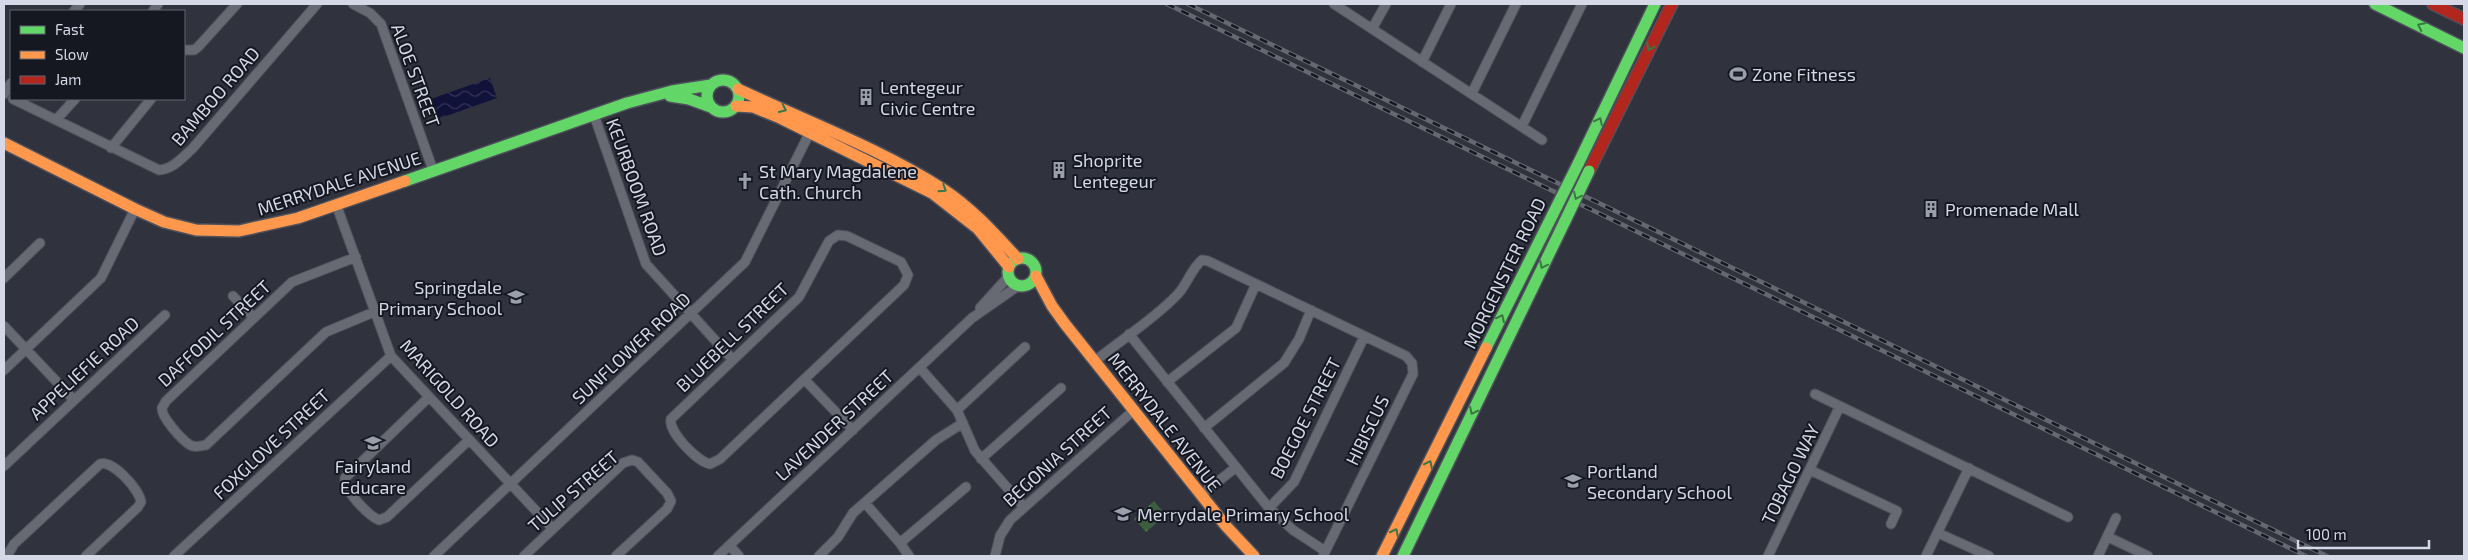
<svg xmlns="http://www.w3.org/2000/svg" width="2468" height="560" viewBox="0 0 2468 560" font-family="'Exo 2',sans-serif">
<style>
.park{fill:url(#park-tufts)}
.water{fill:url(#water-waves)}
.lines{fill:none;stroke-linecap:round;stroke-linejoin:round}
.street-casing{stroke:#4e515b;stroke-width:11}
.fast-casing{stroke:#4e515b;stroke-width:14}
.slow-casing{stroke:#4e515b;stroke-width:14}
.jam-casing{stroke:#4e515b;stroke-width:14}
.street{stroke:#686a73;stroke-width:9}
.fast{stroke:#63d668;stroke-width:11}
.slow{stroke:#ff974d;stroke-width:11}
.jam{stroke:#b3261e;stroke-width:11}
.rail-casing{stroke:#666871;stroke-width:4.5}
.rail{stroke:#151721;stroke-width:2.5;stroke-dasharray:8;stroke-linecap:butt}
.fast-bridge-casing{stroke:#4e515b;stroke-width:14;stroke-linecap:butt}
.fast-bridge{stroke:#63d668;stroke-width:11}
.oneway{stroke:#3c7644}
.labels{text-anchor:middle;dominant-baseline:central;stroke-width:4;stroke-linejoin:round;paint-order:stroke}
.poi-label{font-size:18px;fill:#d5d8e6;stroke:#151721;text-anchor:start}
.street-label{font-size:18px;fill:#d5d8e6;stroke:#151721}
</style>
<defs>
<pattern id="park-tufts" width="24" height="20" patternUnits="userSpaceOnUse" patternTransform="scale(1.25)"><rect width="24" height="20" fill="#3c5e3c"/><path d="M3 7l-1-3M5 7V3M7 7l1-3M15 17l-1-3M17 17v-4M19 17l1-3" fill="none" stroke="#577458"/></pattern>
<pattern id="water-waves" width="16" height="10" patternUnits="userSpaceOnUse" patternTransform="scale(1.25)"><rect width="16" height="10" fill="#11123a"/><path d="M0 5q4-4 8 0t8 0" fill="none" stroke="#333456"/></pattern>
</defs>
<rect width="100%" height="100%" fill="#30323e"/>
<path class="park" d="M1154 501 1166 515 1146 532 1134 519Z"/>
<path class="water" d="M490 78 497 98 435 120 428 100Z"/>
<g class="lines">
<g class="street-casing">
<path id="street" d="M353 4 370 13 381 24 433 170
M1334 4 1542 140
M74 11 80 4
M153 11 158 4
M1372 29 1386 4
M184 50H194L198 47 237 4
M1422 62 1451 4
M1472 93 1516 4
M4 94 11 83
M13 99 159 170C173 169 182 158 192 149L317 4
M594 115 646 264 733 360
M56 120 75 99
M1522 126 1582 4
M111 148 151 99
M336 204 391 356 553 529
M838 235 847 236 901 262 908 275 904 285 720 459 710 464C698 462 668 432 671 419L799 297 829 241Z
M356 257 292 282 166 401 162 408C161 417 182 440 190 445 195 448 201 446 206 445L326 332 374 312
M4 278 40 243
M233 296 254 318
M980 308 1008 277
M4 326 74 400
M1129 334 1269 508 1293 530 1325 551
M1095 361C1122 339 1153 320 1177 295 1187 285 1191 269 1202 260L1208 261 1406 356 1412 363 1413 374 1323 556
M920 368 957 410 975 451 1024 507
M4 370 101 278 135 209
M805 380 853 430
M1167 382 1236 328 1256 284
M1815 394 2068 517
M429 397 345 478C343 490 369 516 379 520L387 517 469 440
M957 410 1025 347
M1204 428 1284 363 1299 339 1311 310
M981 459 1061 388
M4 466 165 315
M1810 470 1897 511 1891 524
M1201 495 1235 468
M865 503 900 543 909 556
M1269 508 1294 482 1364 337
M1938 533 1989 556
M2108 537 2148 556
M900 543 966 487
M730 546 739 556
M7 556 14 544 27 532 100 464C113 460 139 489 141 502L138 507 86 556
M174 556 391 356
M434 556 745 262 810 132
M524 556 623 463 632 460 638 462 667 493 671 501 667 509 616 556
M718 556 972 318 1018 286
M819 556 838 537 853 513 936 440 963 423
M995 556 1000 536 1010 520 1134 410
M1768 556 1840 406
M1926 556 1969 468
M2098 556 2116 518"/>
</g>
<g class="fast-casing">
<path id="fast" d="M2375 4 2464 48
M707 96a16 16 0 1 1 32 0a16 16 0 1 1-32 0Z
M670 96 689 99 711 107
M1578 164 1655 4
M405 181 627 103 672 91 711 85
M1008 272a14 14 0 1 1 28 0a14 14 0 1 1-28 0Z
M1486 348 1553 214
M1403 556 1565 221"/>
</g>
<g class="slow-casing">
<path id="slow" d="M738 89C804 120 883 150 943 189 972 208 995 234 1018 259
M736 106 753 107 780 118 932 193 978 229 1009 267
M4 143 135 209 164 222 196 230 239 231 298 218 405 181
M1036 276 1052 306 1065 324 1226 526 1254 556
M1382 556 1486 348"/>
</g>
<g class="jam-casing">
<path id="jam" d="M2433 4 2464 19
M1589 171 1672 4"/>
</g>
<use href="#street" class="street"/>
<use href="#fast" class="fast"/>
<use href="#slow" class="slow"/>
<use href="#jam" class="jam"/>
<g class="rail-casing">
<path id="rail" d="M1167 4 2306 556
M1188 4 2327 556"/>
</g>
<use href="#rail" class="rail"/>
<g class="fast-bridge-casing">
<path id="fast-bridge" d="M1553 214 1578 164
M1565 221 1589 171"/>
</g>
<use href="#fast-bridge" class="fast-bridge"/>
</g>
<defs><path id="oneway-chevron" d="M-2-3.5L2.5 0L-2 3.5" fill="none" stroke-width="1.6" stroke-linecap="round" stroke-linejoin="round" transform="scale(1.25)"/></defs>
<g class="oneway">
<use href="#oneway-chevron" transform="translate(2421 26) rotate(-154)"/>
<use href="#oneway-chevron" transform="translate(1650 47) rotate(116)"/>
<use href="#oneway-chevron" transform="translate(783 109) rotate(25)"/>
<use href="#oneway-chevron" transform="translate(1599 121) rotate(-64)"/>
<use href="#oneway-chevron" transform="translate(943 189) rotate(33)"/>
<use href="#oneway-chevron" transform="translate(1577 196) rotate(116)"/>
<use href="#oneway-chevron" transform="translate(1543 265) rotate(116)"/>
<use href="#oneway-chevron" transform="translate(1501 318) rotate(-64)"/>
<use href="#oneway-chevron" transform="translate(1473 411) rotate(116)"/>
<use href="#oneway-chevron" transform="translate(1429 464) rotate(-63)"/>
<use href="#oneway-chevron" transform="translate(1395 532) rotate(-63)"/>
</g>
<defs>
<g id="stadium-bare" transform="scale(1.35)"><path d="M0-5a6.5 5 0 1 0 0 10a6.5 5 0 1 0 0-10ZM-3.5-1.8h7v3.6h-7Z" fill="#9b9eab" stroke="#151721" stroke-width="2.5" paint-order="stroke"/></g>
<g id="building-bare" transform="scale(1.35)"><path d="M-4-6H4V6H1V3H-1V6H-4ZM-2.5-4.3h1.7v1.8h-1.7ZM.8-4.3h1.7v1.8H.8ZM-2.5-1h1.7V.8h-1.7ZM.8-1h1.7V.8H.8Z" fill="#9b9eab" stroke="#151721" stroke-width="2.5" paint-order="stroke"/></g>
<g id="church-bare" transform="scale(1.35)"><path d="M-1.2-6h2.4v3.5h3.3v2.4h-3.3V6h-2.4V-.1h-3.3v-2.4h3.3Z" fill="#9b9eab" stroke="#151721" stroke-width="2.5" paint-order="stroke"/></g>
<g id="school-bare" transform="scale(1.35)"><path d="M0-5L7-2L0 1L-7-2ZM-4 1L0 2.5L4 1V4Q0 6-4 4Z" fill="#9b9eab" stroke="#151721" stroke-width="2.5" paint-order="stroke"/></g>
</defs>
<g fill-rule="evenodd">
<use href="#stadium-bare" x="1738" y="74"/>
<use href="#building-bare" x="866" y="97"/>
<use href="#building-bare" x="1059" y="170"/>
<use href="#church-bare" x="745" y="181"/>
<use href="#building-bare" x="1931" y="209"/>
<use href="#school-bare" x="516" y="297"/>
<use href="#school-bare" x="373" y="443"/>
<use href="#school-bare" x="1573" y="481"/>
<use href="#school-bare" x="1123" y="514"/>
</g>
<g class="labels">
<g class="poi-label">
<text x="1752" y="74">Zone Fitness</text>
<text x="880" y="87">Lentegeur<tspan x="880" dy="21">Civic Centre</tspan></text>
<text x="1073" y="160">Shoprite<tspan x="1073" dy="21">Lentegeur</tspan></text>
<text x="759" y="171">St Mary Magdalene<tspan x="759" dy="21">Cath. Church</tspan></text>
<text x="1945" y="209">Promenade Mall</text>
<text x="502" y="287" text-anchor="end">Springdale<tspan x="502" dy="21">Primary School</tspan></text>
<text x="373" y="466" text-anchor="middle">Fairyland<tspan x="373" dy="21">Educare</tspan></text>
<text x="1587" y="471">Portland<tspan x="1587" dy="21">Secondary School</tspan></text>
<text x="1137" y="514">Merrydale Primary School</text>
</g>
<g class="street-label">
<text transform="translate(416 75) rotate(70)">ALOE STREET</text>
<text transform="translate(215 96) rotate(-49)">BAMBOO ROAD</text>
<text transform="translate(339 183) rotate(-18)">MERRYDALE AVENUE</text>
<text transform="translate(637 187) rotate(70)">KEURBOOM ROAD</text>
<text transform="translate(1504 273) rotate(-64)">MORGENSTER ROAD</text>
<text transform="translate(214 333) rotate(-43)">DAFFODIL STREET</text>
<text transform="translate(732 337) rotate(-44)">BLUEBELL STREET</text>
<text transform="translate(631 348) rotate(-43)">SUNFLOWER ROAD</text>
<text transform="translate(84 368) rotate(-43)">APPELIEFIE ROAD</text>
<text transform="translate(450 393) rotate(48)">MARIGOLD ROAD</text>
<text transform="translate(1305 418) rotate(-63)">BOEGOE STREET</text>
<text transform="translate(1165 422) rotate(52)">MERRYDALE AVENUE</text>
<text transform="translate(834 425) rotate(-43)">LAVENDER STREET</text>
<text transform="translate(1367 430) rotate(-64)">HIBISCUS</text>
<text transform="translate(271 444) rotate(-43)">FOXGLOVE STREET</text>
<text transform="translate(1057 456) rotate(-42)">BEGONIA STREET</text>
<text transform="translate(1790 474) rotate(-64)">TOBAGO WAY</text>
<text transform="translate(573 491) rotate(-41)">TULIP STREET</text>
</g>
</g>
<rect width="2468" height="560" fill="none" stroke="#d5d8e6" stroke-width="10"/>
<rect x="10" y="10" width="175" height="90" fill="#151721" stroke="#626470"/>
<rect x="20" y="26" width="25" height="8" fill="#63d668" stroke="#626470"/>
<text x="55" y="35" font-size="15" fill="#d5d8e6">Fast</text>
<rect x="20" y="51" width="25" height="8" fill="#ff974d" stroke="#626470"/>
<text x="55" y="60" font-size="15" fill="#d5d8e6">Slow</text>
<rect x="20" y="76" width="25" height="8" fill="#b3261e" stroke="#626470"/>
<text x="55" y="85" font-size="15" fill="#d5d8e6">Jam</text>
<path d="M2298 540v8h131v-8" fill="none" stroke="#d5d8e6" stroke-width="2.5"/>
<text x="2306" y="540" font-size="15" fill="#d5d8e6" stroke="#151721" stroke-width="4" paint-order="stroke">100 m</text>
</svg>
